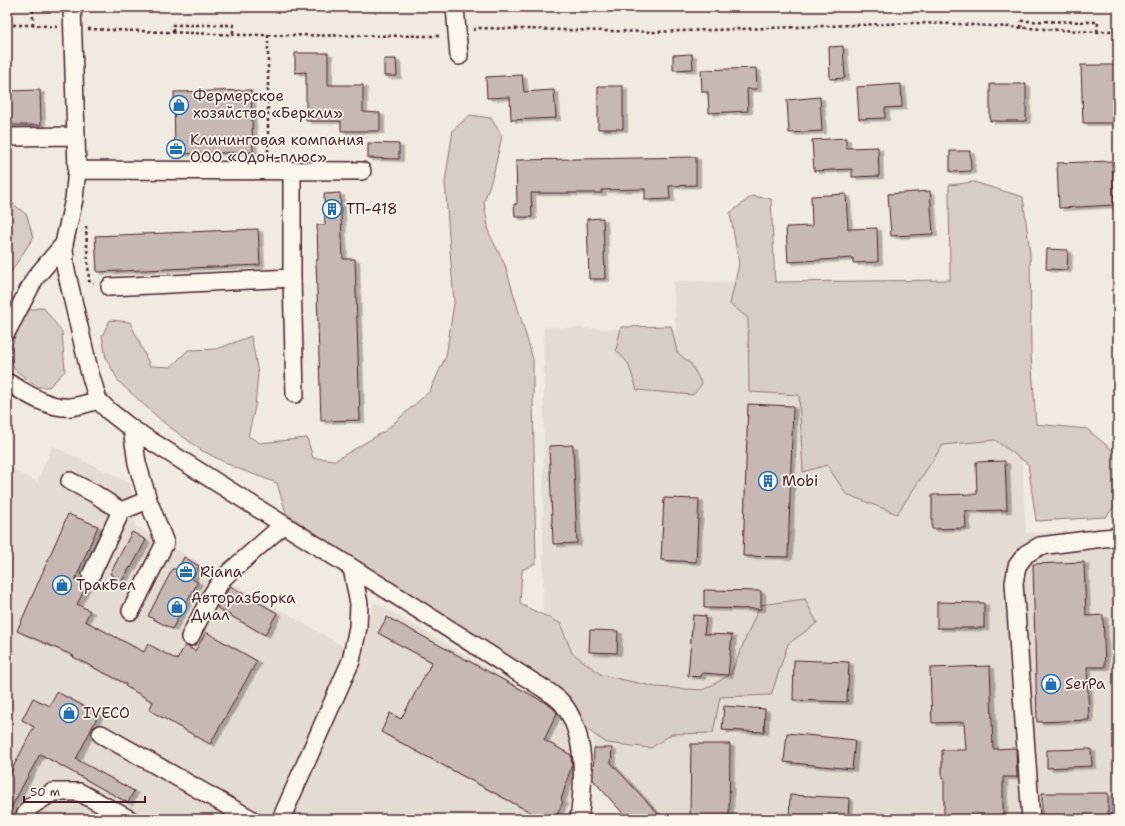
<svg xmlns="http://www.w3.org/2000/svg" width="1125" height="826" viewBox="0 0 1125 826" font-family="'Shantell Sans',sans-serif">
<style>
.built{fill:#e4dbd2}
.green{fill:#d8ccc6;stroke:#917678}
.building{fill:#c8b8b3;stroke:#4a1f2b;filter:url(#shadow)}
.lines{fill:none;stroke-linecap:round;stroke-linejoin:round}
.minor-casing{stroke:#4a1f2b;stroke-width:20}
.path{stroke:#4a1f2b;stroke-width:2.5;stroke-dasharray:3 3;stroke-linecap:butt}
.minor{stroke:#fbf7ec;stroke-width:17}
.labels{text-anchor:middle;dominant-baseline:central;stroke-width:3.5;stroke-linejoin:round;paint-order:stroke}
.poi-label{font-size:15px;fill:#4a1f2b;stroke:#fbf7ec;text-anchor:start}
</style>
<defs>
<filter id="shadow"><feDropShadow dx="4.5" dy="2.5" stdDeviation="0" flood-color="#0004"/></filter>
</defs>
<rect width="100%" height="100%" fill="#f0eae0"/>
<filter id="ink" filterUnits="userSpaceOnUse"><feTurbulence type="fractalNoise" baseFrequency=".025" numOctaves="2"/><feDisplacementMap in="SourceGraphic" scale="8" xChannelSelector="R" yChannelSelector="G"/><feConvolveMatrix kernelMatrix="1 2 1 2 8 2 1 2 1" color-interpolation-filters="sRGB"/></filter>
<g filter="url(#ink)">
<path class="built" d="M673 281 1013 287 1026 533 1102 531V546L1118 547V819H628L593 781 596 688 543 648 544 327 676 331Z
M52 446 130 483 134 505 135 526 348 649 357 664 374 602 558 709 569 729 574 756 572 802 565 819H7V466L37 482Z"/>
<path class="green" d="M470 115 491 118 502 136 494 172 484 202 489 233 505 265 533 359V396L536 563 522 570 520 604 560 623 572 653 602 675 656 687 703 690 730 675 760 605 805 599 817 623 788 644 771 695 720 697 713 733 672 734 651 748 607 743 583 727 571 699 469 637 365 571 286 513 277 483 234 467 201 450 163 422 119 382 106 358 102 336 110 320 130 322 150 366 171 367 188 350 217 349 251 336 258 373 255 407 248 436 260 443 307 438 313 458 336 460 385 431 430 391 446 356 454 303 445 182 453 130Z
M974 182 1023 197 1030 253 1031 354 1036 424 1087 429 1118 455V501L1106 517 1036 521 1028 464 995 440 943 445 897 514 846 494 827 465 803 472 799 395 749 392 748 318 730 304 739 264 730 213 752 196 771 199 775 282 950 280 949 185Z
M12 203 27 215 33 238 7 278V204Z
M43 307 62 332 65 371 49 387H37L14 369 9 353 25 311Z
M671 326 677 352 691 364 702 384 693 395 637 390 628 363 616 350 621 327Z"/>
<path class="building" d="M843 46 845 78 830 79 829 47Z
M295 53H328V85H363V112L380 113V131H341V121H306V72L295 73Z
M692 54 693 69 673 70V55Z
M384 59H396L397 76H384Z
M1081 65H1115L1117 123H1083Z
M756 68 757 89H747L748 111 709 113 708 92H702L701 70Z
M522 75 524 92 554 90 556 118 511 120 510 97 487 98 486 77Z
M901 84 902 107 885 108V118L859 119 857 87Z
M990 84H1026V121H990Z
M598 86H623V129H598Z
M40 90 41 125H7V91Z
M251 90 253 152 175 154 174 92Z
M820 97 822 131 789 133 787 100Z
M846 138V148L878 147 879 176 852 177V169L814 171 812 140Z
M368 143 399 144V159L368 158Z
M950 151H970L971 171 950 172Z
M696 157V185L669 186 670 199 645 200V189L601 190 602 193H531L532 217H515L514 204H517L516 160Z
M1112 161 1114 205 1059 208 1057 163Z
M930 191 933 234 891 236 888 194Z
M340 193 343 259H355L360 420 321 421 316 260H318L317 225H325L324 194Z
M846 194 848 229 877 228 878 262 853 263V258L788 262 786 227 812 226 811 196Z
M603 218 605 279H589L587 219Z
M258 229 260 265 97 272 95 236Z
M1047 249 1068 250 1067 270 1046 269Z
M748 404 793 406 788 557 743 556Z
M573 445 577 543 553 544 549 446Z
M1005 461 1007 510 965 511 966 528 932 529V495L977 494 976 462Z
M664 498 699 499 696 562 661 560Z
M68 514 98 526 75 580 87 585 77 604 90 611 85 621 144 652 148 644 177 660 185 645 195 651 206 632 257 661 210 744 149 710 153 702 125 686 126 684 73 657 74 656 17 631Z
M132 532 146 540 131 568 130 567 122 581 110 574Z
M184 557 199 566 192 579 198 582 172 629 148 616 173 568 177 571Z
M1084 562 1086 616 1103 615 1105 667H1087L1089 720 1037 722 1033 564Z
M230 586 277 613 265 635 217 608Z
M704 590 761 591V609L704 608Z
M937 602 984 603V628H937Z
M693 615 706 616 704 634 732 635 728 675 702 673 701 677 688 676Z
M387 617 548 704 555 710 557 713 544 740 571 755 572 764 561 800 563 802 555 819H543L381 732 390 713 401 719 432 662 378 633Z
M590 630 618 631 617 653 589 652Z
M794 660 849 662 847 702 793 700Z
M990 666 993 749 1016 748 1017 777H1003V818H944V778L942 779V750H966L964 722 932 723 930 668Z
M57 692 99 714 76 759 134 791 128 803 40 754 7 815V779L34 727 22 720 33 698 50 706Z
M724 706 765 709 764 732 722 730Z
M787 733 855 740 852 769 784 762Z
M691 744H730L729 819H690Z
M594 748H612L611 763 663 819H628L593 780Z
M1091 749 1092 766 1047 768V750Z
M1042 793H1108V818H1042Z
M790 795 849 798 848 819H789Z"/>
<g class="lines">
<g class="minor-casing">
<path id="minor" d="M72 7 77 170 74 199 64 244 65 266 89 370 98 400 109 411 132 429 549 692C554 696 559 699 563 704 587 735 584 783 579 819
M455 7 459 56
M7 137 76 136
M77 170 362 171
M292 171V278L295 394
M110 287 292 278
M7 331 35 278 64 244
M7 382C26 393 48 409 71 407 80 406 89 403 98 400
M70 481 95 494 121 511
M91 575 121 511 148 500
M131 611 165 543 148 500 137 463 132 429
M190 637 211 596 224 577 283 525
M101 734 251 819
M23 819 31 806 53 792H79L129 819
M281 819 351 661 358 627 359 604 352 568
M1031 819 1014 583 1017 566 1026 554 1040 546 1103 538 1118 537"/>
</g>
<path class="path" d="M7 25H33L57 27
M33 25V7
M1021 28 1022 21 1098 22 1097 32
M88 29 242 35 441 36
M473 30 479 28 653 32 913 23 957 24 1097 32 1118 30
M173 32V25H233V35
M268 35V155
M86 226 89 281 94 283"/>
<use href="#minor" class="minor"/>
</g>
</g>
<defs>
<g id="shop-ring" transform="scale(1)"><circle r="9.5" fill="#fbf7ec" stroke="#1f6fb2" stroke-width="1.5"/><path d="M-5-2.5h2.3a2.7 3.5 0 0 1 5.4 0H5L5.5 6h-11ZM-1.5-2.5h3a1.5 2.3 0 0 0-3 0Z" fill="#1f6fb2"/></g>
<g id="office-ring" transform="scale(1)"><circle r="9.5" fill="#fbf7ec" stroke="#1f6fb2" stroke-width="1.5"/><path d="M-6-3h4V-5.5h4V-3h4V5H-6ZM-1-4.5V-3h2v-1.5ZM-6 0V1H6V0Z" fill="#1f6fb2"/></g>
<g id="building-ring" transform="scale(1)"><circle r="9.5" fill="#fbf7ec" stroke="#1f6fb2" stroke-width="1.5"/><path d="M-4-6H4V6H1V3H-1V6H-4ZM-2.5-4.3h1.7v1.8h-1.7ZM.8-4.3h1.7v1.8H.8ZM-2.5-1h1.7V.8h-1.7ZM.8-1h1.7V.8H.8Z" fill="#1f6fb2"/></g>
</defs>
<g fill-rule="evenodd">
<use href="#shop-ring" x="179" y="105"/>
<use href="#office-ring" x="176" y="149"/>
<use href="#building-ring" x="332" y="209"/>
<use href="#building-ring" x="768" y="481"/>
<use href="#office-ring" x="186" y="572"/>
<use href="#shop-ring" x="62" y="585"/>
<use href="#shop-ring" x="177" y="607"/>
<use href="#shop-ring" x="1051" y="684"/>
<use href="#shop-ring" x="69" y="713"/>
</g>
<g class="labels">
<g class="poi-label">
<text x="193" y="96">Фермерское<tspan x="193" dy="17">хозяйство «Беркли»</tspan></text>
<text x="190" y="140">Клининговая компания<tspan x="190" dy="17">ООО «Одон-плюс»</tspan></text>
<text x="346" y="209">ТП-418</text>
<text x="782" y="481">Mobi</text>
<text x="200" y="572">Riana</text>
<text x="76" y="585">ТракБел</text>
<text x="191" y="598">Авторазборка<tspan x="191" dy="17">Диал</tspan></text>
<text x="1065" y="684">SerPa</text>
<text x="83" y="713">IVECO</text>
</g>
</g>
<rect width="1125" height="826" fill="none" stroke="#fbf7ec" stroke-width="24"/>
<rect x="12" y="12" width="1101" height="802" fill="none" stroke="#4a1f2b" stroke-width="1.5" filter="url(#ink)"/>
<path d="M24 796v6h121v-6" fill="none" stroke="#4a1f2b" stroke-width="2"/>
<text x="30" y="796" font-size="12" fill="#4a1f2b" stroke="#fbf7ec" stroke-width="3" paint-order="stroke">50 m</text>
</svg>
